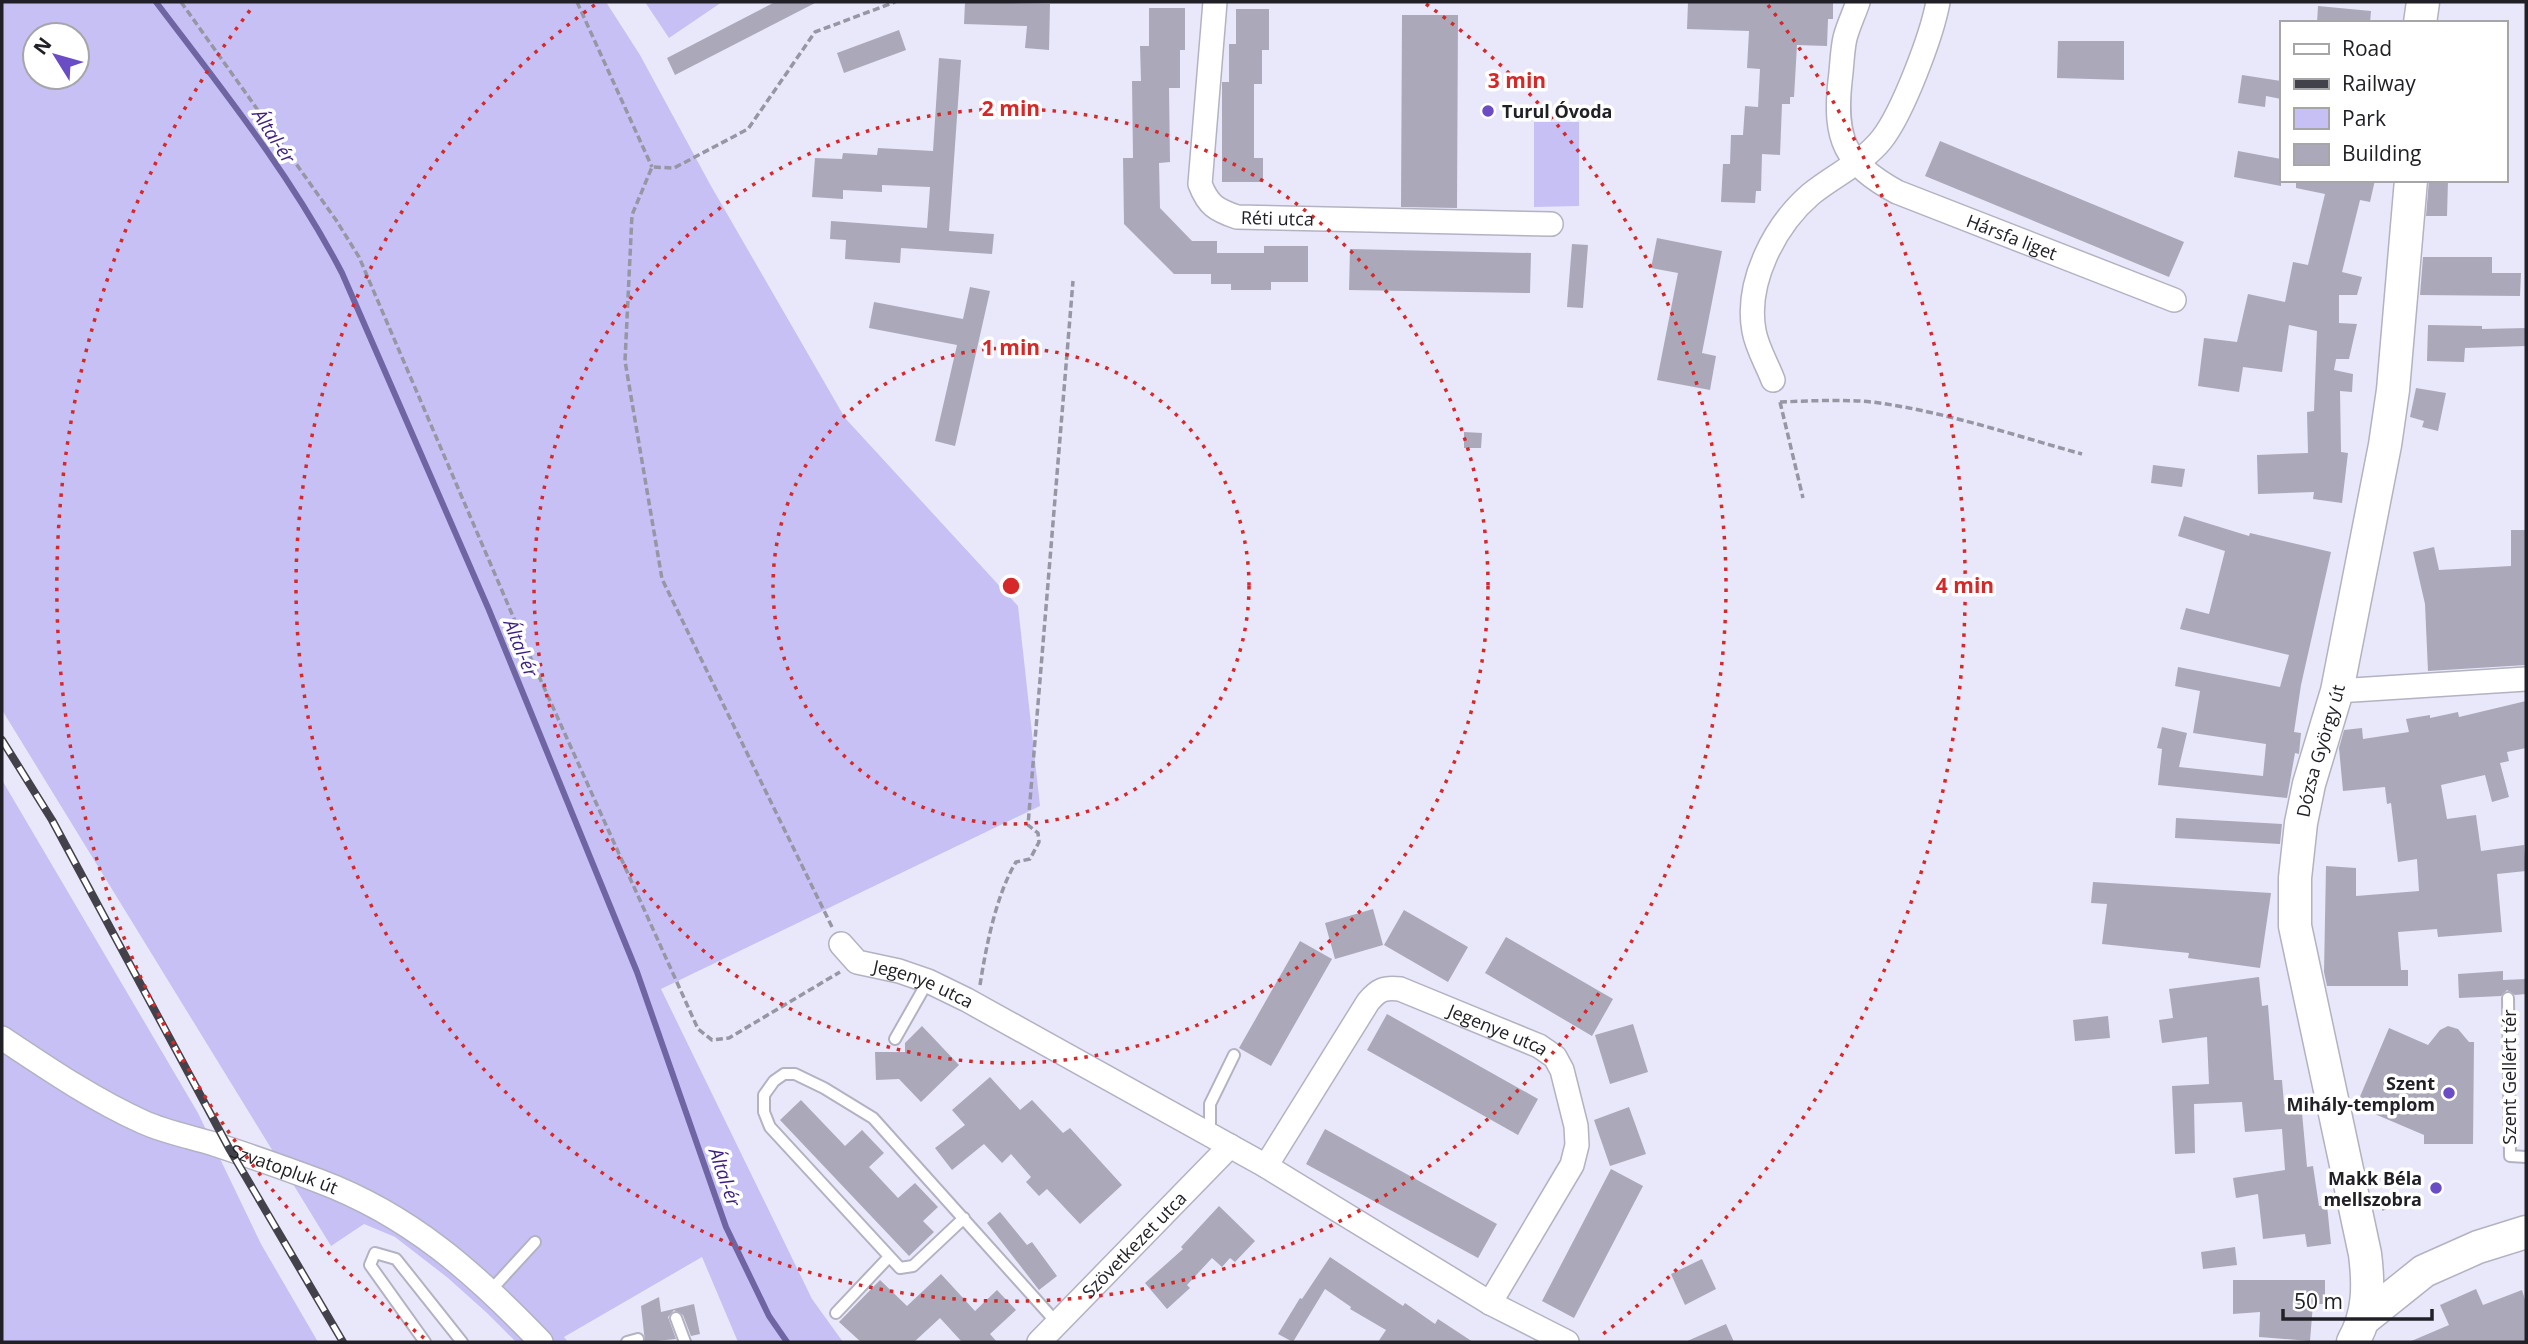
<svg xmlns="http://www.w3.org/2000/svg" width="2528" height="1344" viewBox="0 0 2528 1344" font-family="'Open Sans',sans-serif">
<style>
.green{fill:#c6c0f5;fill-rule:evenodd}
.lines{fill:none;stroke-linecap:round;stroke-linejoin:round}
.stream{stroke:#6f65a2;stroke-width:6}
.building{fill:#aaa8b9}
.lane-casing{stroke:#b3b2c3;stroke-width:14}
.street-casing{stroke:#b3b2c3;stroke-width:26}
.secondary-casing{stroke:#b3b2c3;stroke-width:35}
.path{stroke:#9796a4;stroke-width:3.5;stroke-dasharray:7 3.5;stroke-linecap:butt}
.lane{stroke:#fff;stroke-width:10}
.street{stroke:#fff;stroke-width:23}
.secondary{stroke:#fff;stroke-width:32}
.rail-casing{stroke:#43424b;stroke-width:8}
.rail{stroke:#fff;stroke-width:5;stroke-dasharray:16;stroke-linecap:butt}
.ring{fill:none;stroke:#d62828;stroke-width:3.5;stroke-dasharray:3.5 7}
.poi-dot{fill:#6a4cc5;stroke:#fff;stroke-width:2.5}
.labels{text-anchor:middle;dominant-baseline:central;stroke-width:7;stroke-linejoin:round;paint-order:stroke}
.poi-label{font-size:18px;font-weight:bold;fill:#212027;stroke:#fff;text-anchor:end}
.street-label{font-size:18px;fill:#212027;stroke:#fff}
.water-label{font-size:19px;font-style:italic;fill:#3d1e82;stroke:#fff}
.centre{fill:#d62828;stroke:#fff;stroke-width:3.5}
.ring-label{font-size:21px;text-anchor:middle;font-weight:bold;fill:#d62828;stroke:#fff;stroke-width:7;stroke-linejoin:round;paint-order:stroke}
</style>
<rect width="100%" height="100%" fill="#e9e8fa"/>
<path class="green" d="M2 2H606L640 55 711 186 845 418 1018 606 1040 806 661 989 812 1299 843 1342H738L702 1257 564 1337 568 1342H516L487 1313 448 1278 395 1237 364 1224 331 1246 2 710ZM35 35H77V77H35Z
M645 2H722L669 38Z
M1534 122H1579V206L1534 207Z
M2 780 198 1113 261 1244 318 1342H2Z"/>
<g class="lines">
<path class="stream" d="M156 2C222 89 291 175 342 273L489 610 637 972 726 1227 769 1316 787 1342"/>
</g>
<path class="building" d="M775 2H817L675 75 667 58Z
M965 2 1050 4 1049 50 1025 48 1027 26 964 24Z
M1688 2H1833V19H1828L1827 46 1797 45 1794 97H1790V104H1782L1780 155 1762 154 1761 191H1756L1755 203 1721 202 1723 164H1730L1731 135H1743L1745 106 1758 107 1760 69 1747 68 1749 31 1687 29Z
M2318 6 2371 11 2370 23H2317Z
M1149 8H1185V50H1180V88H1169L1170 162 1159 163 1160 208 1192 241H1217V253H1264V246H1308V282H1271V290H1231V284H1211V274H1174L1124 224 1123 158H1133L1132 81H1141L1140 46H1149Z
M1236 9H1269V50H1262V84H1254V158H1263V182H1222V82H1229V44H1236Z
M1402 15H1458L1457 208 1401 207Z
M899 30 906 50 844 73 837 53Z
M2058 41H2124V80L2057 78Z
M939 58 961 60 949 231 994 234 992 254 901 248 900 263 845 259 846 240 830 239 831 221 927 228 930 187 882 185V192L843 190V199L812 197 815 158 842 159 843 153 877 155 878 148 933 151Z
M2242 75 2281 81V99L2266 96 2265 107 2238 103Z
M1940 141 2184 242 2169 277 1925 176Z
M2238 151 2281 159V186L2234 177Z
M2296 180H2375L2370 202 2360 200 2342 272 2362 277 2357 295H2339V323L2357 324 2349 359H2336L2334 370 2353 374 2352 392 2340 391 2341 452 2348 453 2342 503 2313 499 2314 492 2258 494 2257 455 2308 453 2307 412 2314 411 2317 331 2289 325 2282 372 2243 367 2239 392 2198 386 2204 338 2237 342 2248 294 2285 302 2293 262 2308 265 2325 194 2296 188Z
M2429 180H2448L2447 216H2426Z
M1657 238 1722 251 1702 353 1716 356 1710 390 1657 380 1678 273 1651 268Z
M1572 244 1588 245 1583 308 1567 307Z
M1350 249 1531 253 1530 293 1349 290Z
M2423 257H2492V273H2521L2520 296 2420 295Z
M970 287 990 291 955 446 935 441 957 345 869 328 874 302 963 319Z
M2428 325 2482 326V329L2526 328V346L2465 348 2464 362 2427 361Z
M2416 388 2446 393 2438 431 2422 427 2424 421 2410 417Z
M1464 432 1482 433 1481 448H1464Z
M2153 465 2185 469 2182 487 2151 483Z
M2184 516 2249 536 2250 533 2331 552 2301 685 2294 732 2301 733 2299 754 2295 753 2287 798 2158 785 2162 749 2157 748 2162 727 2187 733 2179 767 2263 776 2266 744 2193 733 2200 691 2175 686 2178 667 2280 687 2289 655 2180 629 2186 608 2209 614 2225 551 2178 536Z
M2511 530H2526V665L2428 671 2425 604 2413 552 2434 547 2439 570 2511 566Z
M2526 701V748L2507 752 2509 761 2500 763 2509 797 2492 802 2485 775 2441 785 2447 819 2476 815 2481 851 2524 845 2526 871 2497 874 2502 932 2438 937 2437 929 2398 932 2401 970H2408V986H2327L2324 972 2326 866 2356 868V896L2419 891 2417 859 2398 862 2391 803 2387 804 2385 787 2343 791 2339 748 2344 730 2362 728 2363 739 2409 732 2406 719 2430 715V718L2458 712 2459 717Z
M2176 818 2282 824 2280 844 2175 838Z
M2093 882 2271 893 2260 968 2188 958 2189 953 2102 944 2107 904 2091 903Z
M1373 909 1383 945 1335 959 1325 923Z
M1404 910 1468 947 1448 982 1384 945Z
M1506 937 1613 999 1592 1036 1485 973Z
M1300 941 1332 959 1271 1066 1239 1048Z
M2503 971V980L2526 979V994L2515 995 2507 990 2501 996 2459 998 2458 974Z
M2259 977 2262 1006 2268 1005 2274 1080H2282L2284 1104 2301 1102 2307 1167 2313 1166 2319 1206 2327 1205 2331 1244 2307 1247 2305 1234 2263 1239 2258 1194 2236 1198 2233 1178 2285 1170 2282 1129 2245 1132 2242 1102 2194 1104 2195 1153 2175 1154 2172 1086 2209 1084 2207 1037 2162 1043 2159 1020 2173 1018 2169 989Z
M1387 1014 1538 1099 1518 1135 1367 1050Z
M2108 1016 2110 1038 2075 1041 2073 1020Z
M1633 1024 1648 1072 1610 1084 1595 1035Z
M922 1026 959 1065 921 1102 899 1079 876 1080 875 1052H905V1043Z
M2448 1026 2458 1029 2469 1042H2474L2473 1144H2424V1135L2356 1106 2389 1028 2428 1045 2440 1030Z
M990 1077 1020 1110 1032 1100 1063 1133 1070 1128 1122 1185 1080 1224 1047 1189 1039 1196 1026 1182 1031 1177 1011 1154 1002 1163 984 1144 952 1170 935 1148 965 1125 952 1110Z
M801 1100 845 1146 862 1130 884 1153 869 1167 898 1198 915 1183 938 1207 923 1221 934 1232 909 1256 780 1120Z
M1629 1107 1646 1154 1610 1166 1594 1120Z
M1325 1129 1497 1224 1478 1258 1306 1164Z
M1611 1169 1643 1186 1574 1318 1542 1301Z
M1219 1206 1255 1241 1235 1262 1230 1258 1222 1267 1212 1258 1187 1285 1190 1288 1167 1309 1145 1283 1183 1249 1181 1247Z
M1000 1212 1027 1245 1032 1242 1057 1276 1039 1290 987 1223Z
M2235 1247 2237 1265 2203 1269 2201 1252Z
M1330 1257 1403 1306 1405 1303 1435 1324 1438 1319 1473 1342H1378L1386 1330 1350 1309 1351 1307 1325 1289 1293 1342 1278 1334 1300 1298 1302 1299Z
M1702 1259 1716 1289 1685 1305 1671 1274Z
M941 1274 975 1311 997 1290 1016 1310 990 1334 997 1342H962L940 1318 914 1342H861L839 1322 880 1280 907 1306Z
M2233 1280H2325V1304H2313L2310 1341 2259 1337 2260 1312 2233 1314Z
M2476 1289 2483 1305 2522 1290 2526 1303V1342H2409L2449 1325 2440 1305Z
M659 1297 661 1312 694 1304 700 1334 691 1336 683 1315 674 1310 668 1317 676 1339 645 1342 641 1306Z
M1726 1324 1734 1342H1685Z"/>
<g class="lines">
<g class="lane-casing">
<path id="lane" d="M2508 998 2510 1156 2526 1157
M895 1039 928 981
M1210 1135V1104L1234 1055
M964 1218 913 1266 900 1268 770 1127 764 1112V1095L774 1081 784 1074H795L824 1088 873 1118 1057 1323
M491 1290 535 1242
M836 1313 888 1258
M676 1318 685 1342
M425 1342 370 1265 375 1253 396 1259 462 1342
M627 1342 638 1339"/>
</g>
<g class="street-casing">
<g id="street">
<path id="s1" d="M1215 2 1200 184C1208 205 1216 210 1237 217L1551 224"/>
<path id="s2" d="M1858 2C1854 14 1848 26 1845 38 1842 51 1842 67 1840 81 1834 139 1844 163 1897 192L2174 300"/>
<path d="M1773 380C1767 364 1757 348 1754 331 1745 282 1775 225 1811 194 1834 175 1863 163 1882 139 1903 112 1932 35 1938 2"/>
<path d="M2337 691 2526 679"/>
<path id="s3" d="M841 944 857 962 899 971 928 981 967 1000 1266 1166 1490 1303 1567 1342"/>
<path id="s4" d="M2 1038C47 1068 94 1100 143 1122 165 1132 191 1137 214 1144 250 1156 285 1168 319 1181 410 1215 475 1273 541 1342"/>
<path id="s5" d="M1266 1166 1368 1002C1378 990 1384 987 1400 989L1539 1046 1555 1057 1562 1070 1576 1126 1577 1145 1572 1165 1490 1303"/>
<path id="s6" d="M1039 1342 1230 1146"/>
</g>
</g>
<g class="secondary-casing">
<g id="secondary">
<path d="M2420 23 2423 2"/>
<path d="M2364 1319 2424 1271 2478 1247 2526 1232"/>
<path id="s7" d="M2353 1342C2369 1314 2369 1286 2365 1254L2295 926V878L2301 823 2309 784 2337 691 2385 445 2393 390 2411 180"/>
</g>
</g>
<path class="path" d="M181 2 336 220 359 257 533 663 698 1029 712 1040 729 1038 840 972
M577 2 652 167
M1780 402C1810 401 1841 399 1872 402 1943 411 2013 435 2082 454
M1780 402 1803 498
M832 927 662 579 625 361 632 215 652 167 674 168 748 129 815 32 895 2
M980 985C986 947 996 895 1016 862L1030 859 1039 842 1038 833 1028 825 1073 281
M2382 1209 2403 1201"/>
<use href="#lane" class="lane"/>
<use href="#street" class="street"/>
<use href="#secondary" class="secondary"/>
<g class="rail-casing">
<path id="rail" d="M2 740 52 820 230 1150 343 1342"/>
</g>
<use href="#rail" class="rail"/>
</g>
<g class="ring">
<circle cx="1011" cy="586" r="238"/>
<circle cx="1011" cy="586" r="477"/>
<path d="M1426 4A715 715 0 1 1 596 4"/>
<path d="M424 1338A954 954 0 0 1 254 5M1768 5A954 954 0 0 1 1598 1338"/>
</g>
<g class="poi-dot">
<circle cx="1488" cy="111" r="7"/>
<circle cx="2449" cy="1093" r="7"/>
<circle cx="2436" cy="1188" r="7"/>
</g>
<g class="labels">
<g class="poi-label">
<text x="1502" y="111" text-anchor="start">Turul Óvoda</text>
<text x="2435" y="1083">Szent<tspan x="2435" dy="21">Mihály-templom</tspan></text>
<text x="2422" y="1178">Makk Béla<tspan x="2422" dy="21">mellszobra</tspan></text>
</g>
<g class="street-label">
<text stroke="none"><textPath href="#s1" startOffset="275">Réti utca</textPath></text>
<text stroke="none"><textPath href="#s2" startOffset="341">Hársfa liget</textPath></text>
<text stroke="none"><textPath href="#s7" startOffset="604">Dózsa György út</textPath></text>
<text stroke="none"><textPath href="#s3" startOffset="94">Jegenye utca</textPath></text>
<text stroke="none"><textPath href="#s5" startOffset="336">Jegenye utca</textPath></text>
<text transform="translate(2509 1077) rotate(-90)">Szent Gellért tér</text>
<text stroke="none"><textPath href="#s4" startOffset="313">Szvatopluk út</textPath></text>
<text stroke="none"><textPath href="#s6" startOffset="136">Szövetkezet utca</textPath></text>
</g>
<g class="water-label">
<text transform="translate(274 136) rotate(57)">Által-ér</text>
<text transform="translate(521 648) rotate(68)">Által-ér</text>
<text transform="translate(725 1177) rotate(71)">Által-ér</text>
</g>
</g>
<circle cx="1011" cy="586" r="10" class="centre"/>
<g class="ring-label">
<text x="1517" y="88">3 min</text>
<text x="1011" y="116">2 min</text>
<text x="1011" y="355">1 min</text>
<text x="1965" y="593">4 min</text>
</g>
<rect width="2528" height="1344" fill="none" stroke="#212027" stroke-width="7"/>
<rect x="2280" y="21" width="228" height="161" fill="#ffffff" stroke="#a6a6a9" stroke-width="2"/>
<rect x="2294" y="44" width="35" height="10" fill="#ffffff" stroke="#a6a6a9" stroke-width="2"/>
<text x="2342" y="56" font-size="21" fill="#212027">Road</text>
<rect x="2294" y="79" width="35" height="10" fill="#43424b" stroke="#a6a6a9" stroke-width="2"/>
<text x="2342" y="91" font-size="21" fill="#212027">Railway</text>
<rect x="2294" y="108" width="35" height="21" fill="#c6c0f5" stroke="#a6a6a9" stroke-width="2"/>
<text x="2342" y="126" font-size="21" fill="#212027">Park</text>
<rect x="2294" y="144" width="35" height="21" fill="#aaa8b9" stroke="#a6a6a9" stroke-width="2"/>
<text x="2342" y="161" font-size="21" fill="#212027">Building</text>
<g transform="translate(56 56) rotate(307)"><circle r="33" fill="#ffffff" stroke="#a6a6a9" stroke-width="2"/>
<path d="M0-5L12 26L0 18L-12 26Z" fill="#6a4cc5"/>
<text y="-10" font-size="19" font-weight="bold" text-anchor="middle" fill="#212027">N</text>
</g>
<path d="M2283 1309v10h149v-10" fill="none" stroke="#212027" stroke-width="3.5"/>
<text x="2294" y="1309" font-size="21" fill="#212027" stroke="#ffffff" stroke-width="5" paint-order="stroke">50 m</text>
</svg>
